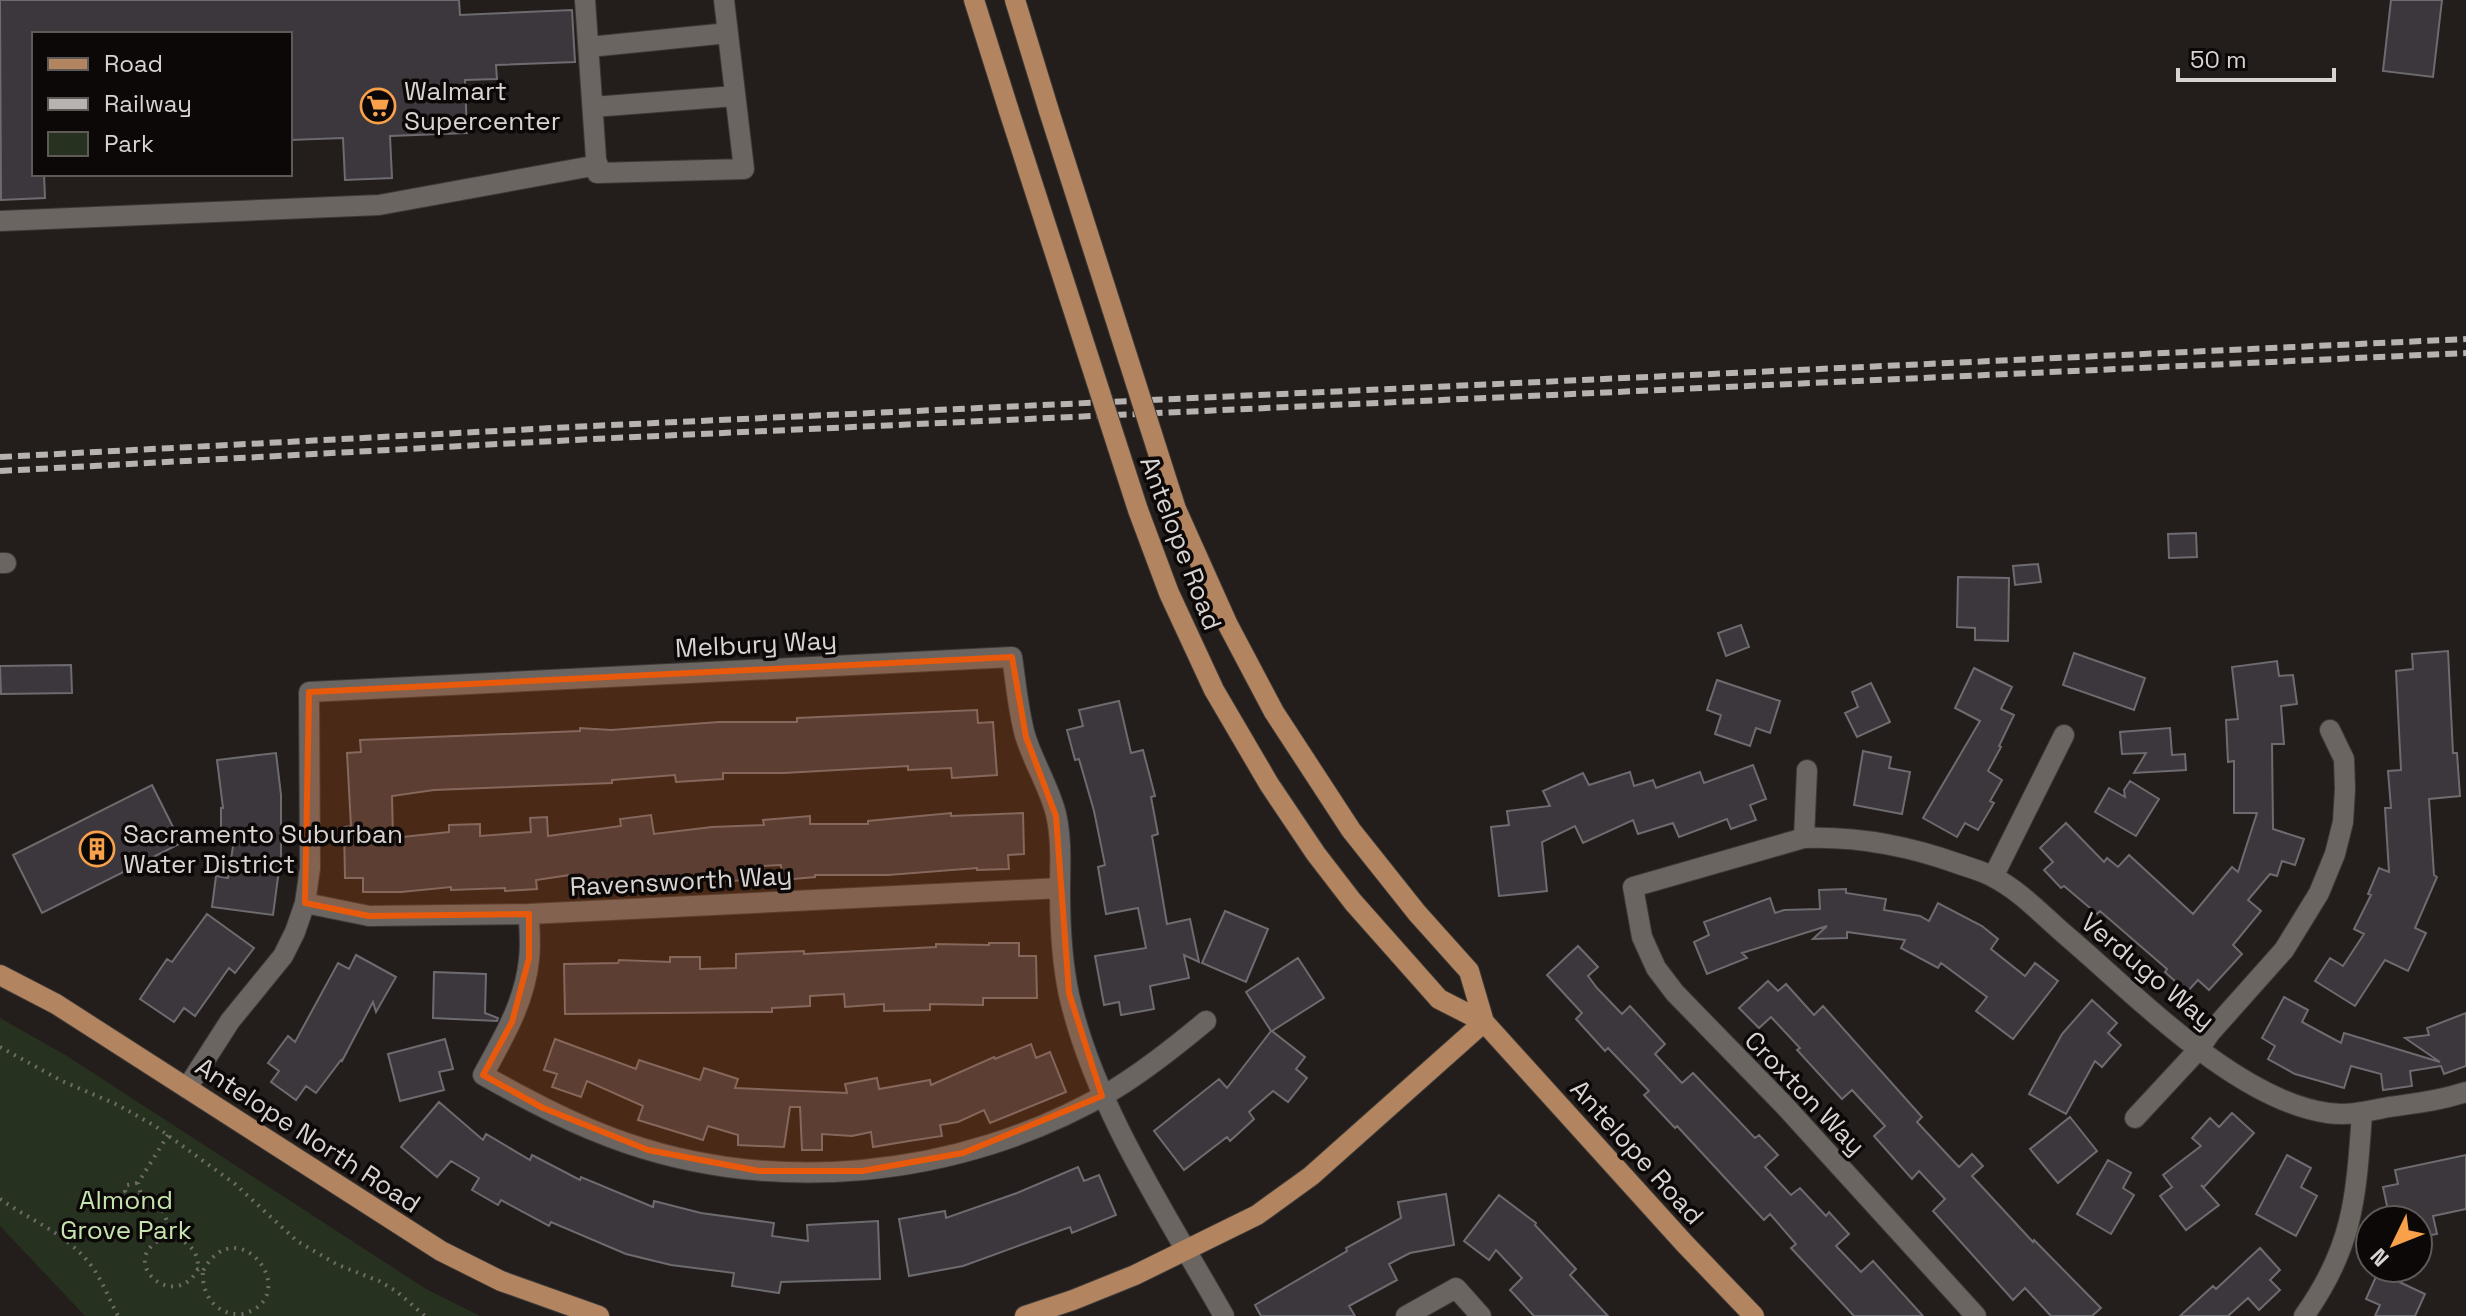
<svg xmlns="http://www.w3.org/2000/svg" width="2466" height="1316" viewBox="0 0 2466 1316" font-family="'Space Grotesk',sans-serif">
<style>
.green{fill:#273120}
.building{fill:#3b373c;stroke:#6e6b70;stroke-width:2}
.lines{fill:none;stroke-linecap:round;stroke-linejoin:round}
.minor-casing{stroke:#3d3937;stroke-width:22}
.major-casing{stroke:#3d3937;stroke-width:22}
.path{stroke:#6f6b68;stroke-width:4;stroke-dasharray:2 6;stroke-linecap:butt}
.minor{stroke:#6b6561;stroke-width:20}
.major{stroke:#b28560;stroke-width:20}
.rail{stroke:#b7b3b1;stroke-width:6;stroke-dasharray:12 6;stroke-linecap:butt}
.major-bridge-casing{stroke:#3d3937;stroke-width:22;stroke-linecap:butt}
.major-bridge{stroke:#b28560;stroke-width:20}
.marked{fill:#e8590c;fill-opacity:0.2;stroke:#e8590c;stroke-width:6;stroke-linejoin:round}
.labels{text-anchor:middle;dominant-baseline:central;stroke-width:7;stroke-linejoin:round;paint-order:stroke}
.poi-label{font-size:26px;fill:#d7d4d2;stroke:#0b0807;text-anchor:start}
.street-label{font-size:26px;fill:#d7d4d2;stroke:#0b0807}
.park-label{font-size:26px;fill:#c5e4af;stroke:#0b0807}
</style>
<rect width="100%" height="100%" fill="#231e1b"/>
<path class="green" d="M0 1018 67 1056 426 1289 480 1316H85L0 1226Z"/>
<path class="building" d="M0 0H459L460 15 572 10 575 62 496 65 497 79 465 80 467 133 390 136 392 178 345 180 343 138 290 140V34H34V174H44L45 198 1 200Z
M2391 0H2442L2433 77 2383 71Z
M2196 533 2197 557 2169 558 2168 534Z
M2038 564 2041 582 2015 585 2013 566Z
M1958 577 2009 578 2008 641 1975 640V628L1957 627Z
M1741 625 1749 647 1726 656 1718 633Z
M2448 651 2453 753H2457L2460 796 2429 799 2434 875 2437 877 2415 928 2426 933 2408 971 2385 960 2355 1006 2315 981 2330 958 2343 966 2364 934 2354 929 2371 895 2368 894 2379 868 2389 872 2385 808H2391L2388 771 2401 770 2396 671 2413 669 2412 654Z
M2074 653 2145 678 2134 710 2063 685Z
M2277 661 2279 676 2293 675 2297 704 2281 706 2284 744H2272L2273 829 2304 839 2295 865 2282 861 2277 876 2270 874 2248 900 2261 911 2233 945 2242 954 2209 990 2198 980 2187 992 2165 972 2167 969 2100 911 2097 914 2064 886 2061 888 2044 870 2053 862 2040 848 2066 823 2104 862 2107 858 2118 867 2129 855 2193 914 2232 867 2238 872 2257 813H2234V761L2228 762 2226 720 2238 719 2232 667Z
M71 665 72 693 1 694 0 666Z
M1974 668 2012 687 2001 709 2014 715 1999 746 2001 747 1988 771 2002 780 1990 801 1994 803 1978 830 1965 823 1957 837 1923 818 1980 721 1955 708Z
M1717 680 1780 701 1770 733 1756 728 1750 746 1715 734 1721 715 1707 710Z
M1871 683 1890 722 1857 737 1845 713 1858 707 1852 692Z
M1119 701 1131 753 1143 750 1155 796 1151 797 1158 834 1152 836 1167 924 1190 919 1199 962 1184 955 1189 978 1150 986 1154 1009 1121 1015 1119 1002 1104 1005 1095 956 1146 948 1138 908 1106 914 1098 867 1105 865 1094 811 1079 759 1075 760 1067 730 1083 726 1079 710Z
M977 710 978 723 993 722 997 775 952 778 951 768 908 770V766L784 773H723V779L676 782 675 775 612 780V783L434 790 392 796 393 838 449 832V825L480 824V836L531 832 530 818 547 817 548 836 621 826 620 819 651 815 654 834 712 827 764 825 763 820 810 816V824H868V821L951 813V816L1023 813 1024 854 1008 855 1009 869 977 870V868L888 875H815V877L782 880 781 865 745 867V880L715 882 714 878 664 884 663 882 573 891 570 875 536 880 537 889 505 891V888L451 890V887L401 892H363V878H345L344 827 351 826 347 753 361 752 360 740 580 731V728L611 730 719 722H797V718Z
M2170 728 2172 755 2185 754 2186 770 2134 773 2146 753 2122 754 2120 732Z
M1863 751 1891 757 1889 768 1910 772 1902 814 1854 805Z
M276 753 281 795V855L273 915 212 907 216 876 228 878 234 840H221V808H223L217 760Z
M1753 765 1766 799 1750 805 1756 820 1731 829 1727 819 1679 837 1673 823 1638 834 1633 820 1583 843 1575 826 1542 842 1547 891 1499 896 1491 827 1509 825 1507 811 1550 806 1543 791 1583 773 1589 785 1630 772 1634 786 1653 780 1656 788 1700 772 1704 783Z
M2130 781 2159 799 2136 836 2095 812 2109 788 2125 797 2124 790Z
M152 785 181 843 42 913 13 855Z
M1846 889V893L1886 899 1884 910 1920 916 1929 921 1938 903 1982 926 1998 939 1991 949 2025 976 2035 963 2058 981 2013 1039 1976 1011 1987 997 1941 963 1938 968 1901 948 1905 940 1847 932V938L1813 939 1827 926 1742 953 1747 958 1707 974 1694 942 1709 935 1704 922 1770 898 1775 913 1784 910 1820 909 1819 890Z
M1225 911 1268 929 1246 982 1202 963Z
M207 914 254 948 235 973 229 968 195 1016 184 1008 174 1022 140 999 167 959 172 962Z
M989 943H1019V956H1036L1037 998H983V1005L930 1004V1010L884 1011V1004L845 1007 844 994 810 996V1006L772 1008V1012L565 1014 564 964 618 963 619 960 670 962V957H700V969L736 968V954L804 951V954L936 947V944L989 945Z
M1578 946 1598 967 1588 976 1597 988 1622 1014 1630 1006 1665 1044 1655 1054 1682 1083 1693 1073 1755 1138 1759 1135 1778 1155 1765 1167 1791 1195 1800 1188 1826 1216 1829 1212 1849 1234 1836 1246 1861 1272 1873 1261 1923 1316H1854L1791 1248 1796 1244 1770 1214 1764 1220 1677 1126 1675 1128 1644 1095 1649 1091 1608 1048 1605 1051 1576 1019 1582 1013 1547 975Z
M356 955 396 977 376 1012 373 1002 342 1061 341 1060 316 1093 306 1086 296 1100 271 1082 279 1071 268 1063 288 1036 295 1042 338 963 349 969Z
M1298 958 1324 998 1272 1031 1305 1057 1296 1069 1307 1078 1288 1102 1273 1091 1249 1112 1254 1119 1230 1141 1227 1137 1184 1170 1154 1131 1219 1079 1227 1088 1271 1031 1246 992Z
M434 972 486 974 485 1013 498 1018 497 1021 433 1018Z
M1768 981 1778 991 1786 984 1814 1015 1823 1006 1922 1117 1917 1122 1959 1167 1972 1154 1983 1166 1972 1176 2033 1242 2034 1240 2101 1308 2092 1316H2051L2025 1288 2013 1300 1933 1211 1945 1199 1919 1171 1912 1179 1874 1136 1885 1126 1852 1090 1842 1099 1797 1050 1800 1048 1771 1017 1759 1028 1739 1008Z
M2284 997 2308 1010 2302 1022 2341 1043 2344 1033 2440 1062 2405 1038 2429 1035 2427 1028 2466 1013V1066L2444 1074 2441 1066 2410 1071 2412 1086 2383 1090 2381 1074 2351 1066 2344 1088 2295 1074 2268 1059 2275 1046 2262 1038Z
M2092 1000 2117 1023 2108 1033 2121 1045 2102 1067 2095 1061 2066 1114 2029 1094 2062 1034Z
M445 1039 453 1069 439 1072 444 1090 400 1101 388 1054Z
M555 1039 636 1069 639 1060 700 1080 704 1068 738 1079 735 1088 847 1093 845 1084 877 1078 879 1089 930 1080 931 1085 994 1057 995 1059 1031 1044 1036 1058 1050 1052 1066 1092 990 1123 984 1110 958 1122 940 1125 942 1136 909 1141 873 1147 871 1132 852 1136 822 1134V1150H802L800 1107H790L784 1147 738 1145V1135L708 1126 703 1140 638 1120 643 1106 587 1081 581 1097 552 1087 557 1074 544 1070Z
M439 1102 483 1140 486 1134 530 1160 532 1155 580 1180 581 1177 653 1207 654 1201 701 1213 774 1223 772 1236 808 1241 807 1225 878 1221 880 1279 781 1282 779 1293 732 1286 734 1273 671 1265 626 1254 551 1222 549 1226 501 1200 498 1205 472 1190 479 1178 451 1161 437 1177 401 1147Z
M2232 1113 2254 1133 2204 1187 2201 1185 2219 1205 2186 1230 2160 1196 2172 1187 2163 1175 2201 1146 2192 1138 2210 1118 2219 1127Z
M2070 1117 2097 1151 2058 1183 2030 1149Z
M2287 1155 2311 1168 2301 1187 2317 1196 2296 1236 2256 1214Z
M2466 1155V1209L2433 1216 2437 1234 2418 1237V1220H2390L2383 1187 2398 1184 2395 1170Z
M2108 1160 2131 1173 2123 1188 2134 1195 2111 1234 2077 1214Z
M1078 1167 1084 1181 1099 1175 1116 1215 1072 1233 1070 1227 963 1266 909 1276 899 1219 945 1211 946 1218 1017 1193Z
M1446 1194 1454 1245 1410 1253 1389 1264 1397 1280 1349 1306 1355 1316H1261L1255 1305 1347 1251 1346 1248 1401 1218 1398 1202Z
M1499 1195 1536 1223 1535 1225 1576 1269 1570 1275 1608 1316H1534L1510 1290 1522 1278 1496 1250 1489 1260 1464 1241Z
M2260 1248 2280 1270 2270 1280 2280 1290 2259 1310 2248 1298 2228 1316H2180L2213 1286 2216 1289Z
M2378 1272 2425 1294 2415 1316H2375L2380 1305 2366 1299Z"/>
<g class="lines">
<g class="minor-casing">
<path id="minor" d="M585 0 597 173 744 169 724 0
M589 47 728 33
M593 107 735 96
M0 221 379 205 598 165
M0 563H6
M1804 838 1807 770
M1993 877 2064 735
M305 903 369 916 529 914 1060 888
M529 914C529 929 531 944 529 959 525 1002 503 1038 483 1075 520 1096 557 1116 597 1132 762 1200 961 1180 1113 1090 1146 1070 1176 1046 1206 1021
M187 1088 230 1021 283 956 295 932 305 903 310 868 309 692 1012 657C1016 683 1018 710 1025 735 1033 762 1049 786 1056 814 1062 840 1060 866 1060 892 1060 926 1062 962 1069 995 1095 1108 1167 1215 1224 1316
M2135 1118 2199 1049 2210 1033 2284 950 2319 893 2335 854 2343 822 2345 789 2344 759 2330 730
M1406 1316 1456 1288 1481 1316
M1976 1316 1784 1105 1675 993 1656 968 1642 937 1633 887 1804 838C1857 836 1909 846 1959 864 1970 868 1983 871 1993 877 2021 891 2045 918 2069 938 2138 997 2237 1100 2328 1113 2350 1116 2368 1111 2389 1107 2417 1103 2438 1101 2466 1092
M2304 1316C2354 1246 2356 1196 2362 1114"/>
</g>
<g class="major-casing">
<path id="major" d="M974 0 1009 111
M1015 0 1049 111
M1176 509 1228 625 1274 712 1351 830 1417 913 1469 971 1484 1022
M1138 510 1169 593 1214 690 1269 784 1316 854 1353 902 1439 999 1484 1022 1685 1244 1754 1316
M0 975 56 1004 441 1251 501 1281 599 1316
M1025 1316 1073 1300 1135 1275 1257 1215 1311 1176 1484 1022"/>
</g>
<path class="path" d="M0 1047 62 1081 118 1105 155 1126 235 1184 297 1241 338 1265 379 1281 396 1291 425 1316
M168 1135 138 1183 141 1195C165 1206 165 1213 170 1236 110 1255 173 1316 198 1269L203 1271C238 1206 306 1298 242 1314 215 1316 201 1293 203 1271
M137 1183 127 1185 125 1191 130 1197 141 1195
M0 1199C33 1222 72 1236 95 1271 104 1285 110 1301 118 1316
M170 1236C187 1241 199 1250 198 1269"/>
<use href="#minor" class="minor"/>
<use href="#major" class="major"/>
<path class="rail" d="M0 457 591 426 2466 339
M0 471 592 439 2466 353"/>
<g class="major-bridge-casing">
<path id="major-bridge" d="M1009 111 1138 510
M1049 111 1176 509"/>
</g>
<use href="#major-bridge" class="major-bridge"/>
</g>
<path class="marked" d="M1012 657 1026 737 1056 816 1069 993 1102 1096 963 1153 862 1171H759L648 1150 543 1108 483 1075 512 1022 529 958V914L369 916 305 903 309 692Z"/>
<defs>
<g id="supermarket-ring" transform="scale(1.8)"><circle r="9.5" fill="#0b0807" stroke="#f8a14a" stroke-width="1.5"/><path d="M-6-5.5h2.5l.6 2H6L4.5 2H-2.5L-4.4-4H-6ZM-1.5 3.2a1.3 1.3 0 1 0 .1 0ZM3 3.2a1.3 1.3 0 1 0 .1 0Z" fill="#f8a14a"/></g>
<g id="building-ring" transform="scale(1.8)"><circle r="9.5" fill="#0b0807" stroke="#f8a14a" stroke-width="1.5"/><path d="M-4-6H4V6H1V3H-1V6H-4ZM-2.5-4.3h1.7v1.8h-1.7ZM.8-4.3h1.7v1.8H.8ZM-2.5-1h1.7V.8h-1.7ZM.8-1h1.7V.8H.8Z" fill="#f8a14a"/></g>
</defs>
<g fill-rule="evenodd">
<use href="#supermarket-ring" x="378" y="106"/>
<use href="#building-ring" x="97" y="849"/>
</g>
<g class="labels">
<g class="poi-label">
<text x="404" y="91">Walmart<tspan x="404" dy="30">Supercenter</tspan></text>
<text x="123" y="834">Sacramento Suburban<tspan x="123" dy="30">Water District</tspan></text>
</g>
<g class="street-label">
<text transform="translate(1181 543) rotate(69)">Antelope Road</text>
<text transform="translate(756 644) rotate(-3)">Melbury Way</text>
<text transform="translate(681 881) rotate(-3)">Ravensworth Way</text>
<text transform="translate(2148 971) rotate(40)">Verdugo Way</text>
<text transform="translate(1805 1093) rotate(46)">Croxton Way</text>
<text transform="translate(308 1135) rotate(33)">Antelope North Road</text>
<text transform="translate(1637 1152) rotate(48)">Antelope Road</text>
</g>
<g class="park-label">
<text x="126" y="1200">Almond<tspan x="126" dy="30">Grove Park</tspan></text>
</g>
</g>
<rect x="32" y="32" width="260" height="144" fill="#0b0807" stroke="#5d5a58" stroke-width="2"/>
<rect x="48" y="58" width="40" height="12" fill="#b28560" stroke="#5d5a58" stroke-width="2"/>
<text x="104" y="72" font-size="24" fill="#d7d4d2">Road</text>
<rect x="48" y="98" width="40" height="12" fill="#b7b3b1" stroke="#5d5a58" stroke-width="2"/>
<text x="104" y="112" font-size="24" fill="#d7d4d2">Railway</text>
<rect x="48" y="132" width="40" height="24" fill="#273120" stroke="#5d5a58" stroke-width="2"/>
<text x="104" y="152" font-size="24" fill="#d7d4d2">Park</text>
<g transform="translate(2394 1244) rotate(227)"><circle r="38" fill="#0b0807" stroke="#5d5a58" stroke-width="2"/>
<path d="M0-6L14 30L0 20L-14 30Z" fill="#f8a14a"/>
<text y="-12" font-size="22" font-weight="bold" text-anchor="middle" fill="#d7d4d2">N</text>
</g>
<path d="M2178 68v12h156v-12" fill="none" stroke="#d7d4d2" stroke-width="4"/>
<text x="2190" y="68" font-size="24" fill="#d7d4d2" stroke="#0b0807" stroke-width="6" paint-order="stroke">50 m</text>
</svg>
